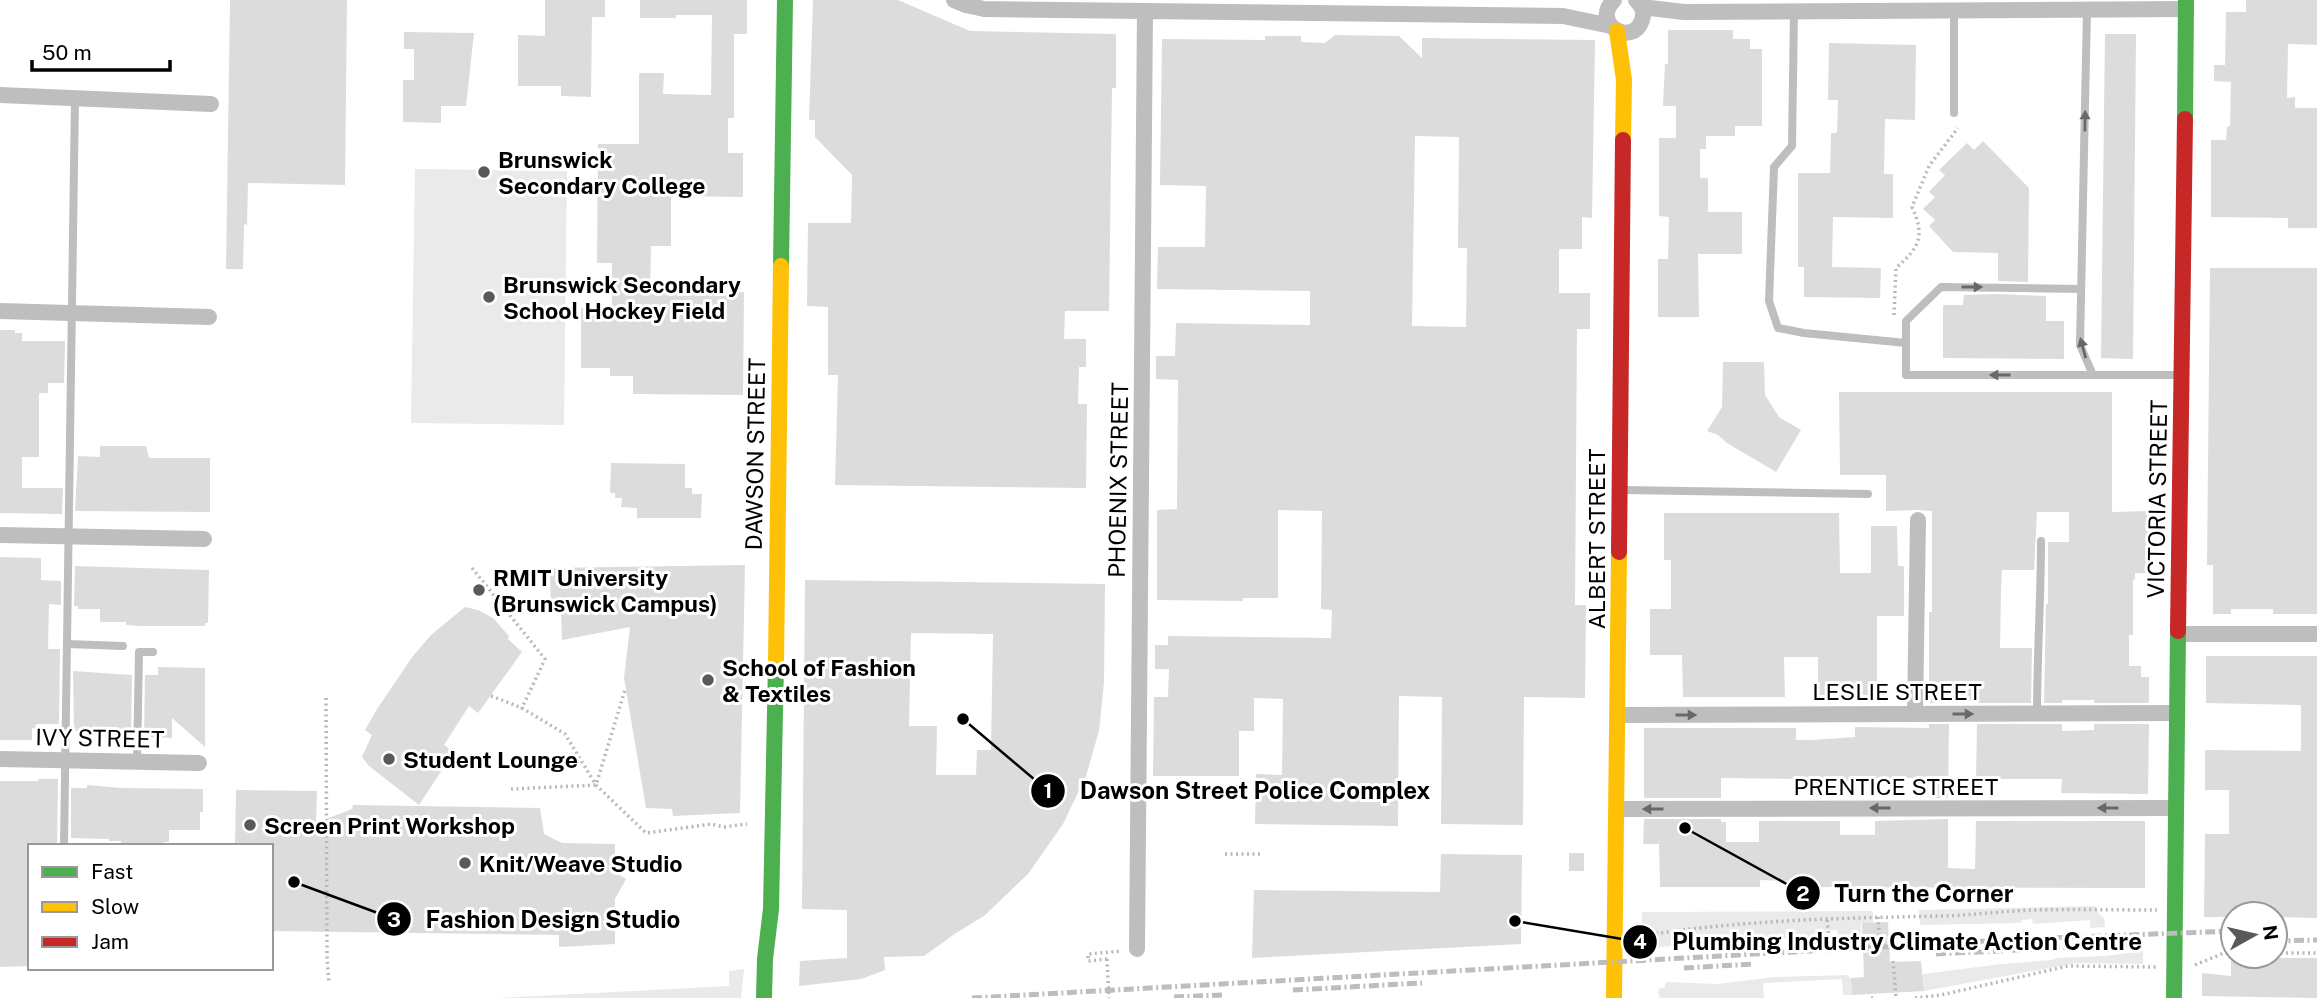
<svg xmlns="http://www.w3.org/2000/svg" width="2317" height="998" viewBox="0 0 2317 998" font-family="'Public Sans',sans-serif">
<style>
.green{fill:#eaeaea}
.building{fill:#dcdcdc;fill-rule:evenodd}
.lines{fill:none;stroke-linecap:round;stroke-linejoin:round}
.path{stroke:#b8b8b8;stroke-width:3.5;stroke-dasharray:2 3.5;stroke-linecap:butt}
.lane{stroke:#bebebe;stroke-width:8}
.street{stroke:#bebebe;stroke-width:16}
.fast{stroke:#4caf50;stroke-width:16}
.slow{stroke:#ffc107;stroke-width:16}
.jam{stroke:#c62828;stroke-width:16}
.rail{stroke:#bdbdbd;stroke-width:5;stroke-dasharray:10 3.5 2 3.5;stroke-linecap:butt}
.path-bridge{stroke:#b8b8b8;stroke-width:3.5;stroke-dasharray:2 3.5;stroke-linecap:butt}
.oneway{fill:#686868}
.poi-dot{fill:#595959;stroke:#fff;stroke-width:2.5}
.labels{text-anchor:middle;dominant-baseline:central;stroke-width:6;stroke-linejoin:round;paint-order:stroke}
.poi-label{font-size:23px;font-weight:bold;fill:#000;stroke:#fff;text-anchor:start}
.street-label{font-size:23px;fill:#000;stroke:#fff}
.leader{fill:none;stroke:#000;stroke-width:2.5}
.callout-dot{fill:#000;stroke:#fff;stroke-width:2.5}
.mark-label{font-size:21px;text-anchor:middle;font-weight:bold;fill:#fff}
.callout-label{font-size:24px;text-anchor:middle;font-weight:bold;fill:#000;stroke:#fff;stroke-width:6;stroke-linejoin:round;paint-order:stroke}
</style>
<rect width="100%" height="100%" fill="#fff"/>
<path class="green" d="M415 169 567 171 564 425 411 423Z
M2096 906 2099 914 2104 918 2105 927 2090 928V920L2033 924 2032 919 2022 920 2021 923 1920 925 1919 910Z
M1873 911V923H1861V934L1838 935 1837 930H1825L1826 936 1685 944 1647 949 1646 942 1641 939 1642 912Z
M2143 951V964L2077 963 1924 991 1923 974 2001 964 2052 960 2057 958 2105 956Z
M744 969 741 998H497L729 986V971Z
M1849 975V978H1851L1852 995H1843L1842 979 1763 983 1764 998H1660L1658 992 1660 988H1664L1666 982 1717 984 1775 977Z"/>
<path class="building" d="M230 0H347L345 185 248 183 247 225 244 224 243 269H226Z
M545 0H605V17H592L591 97 561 96V86H518V35L545 36Z
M640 0H747V34H734V118H728V153H743V197L671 196V246H651L650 291 744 292 743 395 633 394V376H610V368H581V308H612V263H597L598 144H639V73H664L663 94 711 95 712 15H676V18H640Z
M813 0H898L970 31 1116 34V88H1112L1109 311H1065L1064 339H1086V367H1079L1078 404H1087L1086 488 835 485 838 375H828V307L807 306 808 223H851L852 175 815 137V120H809Z
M2246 0H2317V45L2288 44 2287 98 2295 97V108H2317V228H2288V218L2211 217V140H2226L2227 127 2230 126 2231 82 2214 81V65H2225L2226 12H2246Z
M1668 30H1733V39H1750V49H1762V126H1735V136H1706V149H1700V178H1708V212H1742V254H1698L1699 317H1658V259H1668L1669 217 1659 216V138H1676V106H1663L1665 64H1668Z
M404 32 474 33 466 106H441V123L403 122V80H414V49H404Z
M2105 34H2136L2133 359 2101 358Z
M1335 35 1399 36 1422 58V38L1595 40 1592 218 1582 217V249H1559V293H1590V329H1577L1575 605H1586L1585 698 1524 697 1523 825 1441 824 1442 697 1399 696 1398 826 1255 824 1256 774 1282 775 1283 699 1254 698V731H1239V776H1153L1154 697H1168L1169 669H1155V645H1168V636L1331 638 1332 610 1321 609 1322 511 1278 510V598H1243V601L1157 600V510L1177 509 1178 380 1156 379V356H1175L1176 323 1310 325V291L1157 289 1158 247H1205L1206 186 1160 185 1162 39 1265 40V36H1301V42L1325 43ZM1415 136 1459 137 1458 248H1467L1466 327 1412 326Z
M1829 43 1916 45 1915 120 1885 119 1884 174H1893V218L1833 217 1832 267 1881 268 1880 298 1804 297V267H1798V173H1830L1831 133H1837L1838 100H1828Z
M1983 141 2029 188 2028 282 1998 281V253L1953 252 1929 226 1935 220 1923 209 1935 197 1929 192 1945 175 1939 170 1967 143 1974 150Z
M2210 268H2317V614H2273V609H2231V614H2213V565H2207Z
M1998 294 2046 296V321H2064V359L1943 358V305H1963L1964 295Z
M0 330H15V333H22V341H65L64 383H48V393H39V457H22V488H63L62 514 0 513Z
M1723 362H1764L1765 395 1779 417 1801 430 1776 472 1727 443 1718 435 1707 431 1722 407Z
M1839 392H2112V512L2149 511V573H2135V580L2133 579V635H2129V666H2141V677H2149V703H2094V700H2062V703H2044L2046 604H2048V542H2069V512H2037L2034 570H2002L2001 591 2000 648H2032L2031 703H1977V701H1949V703H1929V612H1932V511L1917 510 1886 511V475H1840Z
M100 446H146L149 458H210V512L75 511 78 456 100 457Z
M611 463 685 464V488H692V494H702L701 518H637V508L621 507 622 498H615V493H610Z
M1664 513H1839L1840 573H1871V526H1897L1898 566H1904V616H1877V696H1818V657H1784L1785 697H1683L1682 655H1650V609H1671V560H1664Z
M0 557 41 558V580L61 581V605L49 604 48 649H60L59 724H36L35 728H32V740H0Z
M745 565 740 813 673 816 672 809 646 808 624 678 630 627 562 640 561 614H551L550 568Z
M75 566 209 570 208 623H205V626H142L126 625V622H100V609H78V606H74Z
M805 580 1105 584 1104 682 1099 731 1086 776 1063 824 1028 874 984 916 956 933 924 956 884 957 885 970 861 979 799 986 800 961 847 958V910L802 909ZM911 633 993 634 991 750H977L976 775H936L937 726H909Z
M465 607 478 610 493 618 509 636 508 639 522 652 478 713 469 706 444 745 454 752 419 805 369 766 362 757 372 735 365 730 377 709 413 656 431 635Z
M2206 656H2317V918L2275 917V914H2233V917H2204L2205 834H2229V790H2205V750L2301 751V705L2206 703Z
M158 667 205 668V747L172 718V738L144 737 145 675H158Z
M73 671 132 675 131 737H105V731H74Z
M1929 724H1949L1948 798H1930V778H1869L1865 782H1855V791L1799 790 1800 779 1721 778V798H1644V728H1796V740H1813L1855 737V727L1929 728Z
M1977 724H2062V731L2094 730V724H2149L2148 794 2061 793 2062 779H1976Z
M38 779H58L57 846H30V966L0 967V781H38Z
M87 785 121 788 203 789V812H200V830H169V842H164V846H121V841H109V839L71 838V788H87Z
M236 790 317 791 316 823 352 809 353 805 540 808 544 834 562 843 615 844V872L626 879 615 899V944L559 947V935L271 931V846H235Z
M1644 819H1721V822H1726V842H1759V821H1840V835H1875V821L1948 819V868L1975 869 1976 821H2145V888L1788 887V881L1760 880V887H1660L1659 844H1643Z
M1569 853H1584V871H1569Z
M1441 854 1522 855 1521 944 1252 958 1254 890 1440 892Z
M1888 922 1890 962 1921 961 1924 991 1852 995 1851 978 1864 977 1862 923Z
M2231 958H2317V998L2202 996V973L2231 976Z"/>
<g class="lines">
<path class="path" d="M1894 315 1896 268C1920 247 1925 236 1912 207L1929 166 1958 128
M472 568 545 659 522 708 565 734 596 785 646 833 711 824 724 827 747 824
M491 696 522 708
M326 698 327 958 329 983
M511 789 596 785 625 690
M1225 854H1263
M1878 917 1880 943
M1827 920 1830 946
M1634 937C1736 920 1840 918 1943 916 1974 915 2004 911 2034 910 2075 909 2116 910 2157 910
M2275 953H2317
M1107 959 1088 961V954L1121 951
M1893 961 1896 998
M2195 965 2224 953H2233
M1871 998H1875
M1915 998 1941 995 2068 966 2156 967"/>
<path class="lane" d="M2087 9 2080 345 2093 375H2178
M1954 10V113
M1794 12 1792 146 1774 167 1769 301 1778 328 1804 333 1906 343
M2081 289 1941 287 1906 321V375H2093
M1623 490 1868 494
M67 644 123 646
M2037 714C2037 656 2041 599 2041 541
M137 762 139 652H153
M64 846 75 99"/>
<path class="street" d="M954 0 966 5 984 9 1563 16 1611 26
M1614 0C1590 24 1633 48 1642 20 1645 12 1642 6 1636 0
M1642 7 1684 12 2186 9
M0 95 211 104
M0 311 209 317
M0 535 204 539
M2178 634H2317
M1915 714 1918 520
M1618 715 2177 713
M0 759 199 763
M1617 809 2176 808
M1137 949 1145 11"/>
<path class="fast" d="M2185 119 2186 0
M781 266 785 0
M764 998 765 959 771 909 776 663
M2174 998 2178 631"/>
<path class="slow" d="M1617 31 1624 80 1623 140
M776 663 781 266
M1614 998 1619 552"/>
<path class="jam" d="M1619 552 1623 140
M2178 631 2185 119"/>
<path class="rail" d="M2275 941 2317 940
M1936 954 2139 944
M1684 968 1754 964
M1293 990 1422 983
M1174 997 1223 995
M972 998 2023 939 2233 931"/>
<path class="path-bridge" d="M1107 959 1109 998"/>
</g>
<defs><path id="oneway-solid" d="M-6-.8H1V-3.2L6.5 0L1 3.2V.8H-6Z" transform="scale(1.75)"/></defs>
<g class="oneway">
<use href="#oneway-solid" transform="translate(2085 121) rotate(-89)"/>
<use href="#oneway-solid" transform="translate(1972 287)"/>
<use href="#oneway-solid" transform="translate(2083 348) rotate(-105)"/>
<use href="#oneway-solid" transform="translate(2000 375) rotate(-180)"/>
<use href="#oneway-solid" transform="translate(1963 714)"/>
<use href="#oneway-solid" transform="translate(1686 715)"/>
<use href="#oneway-solid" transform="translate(1880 808) rotate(180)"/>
<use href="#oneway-solid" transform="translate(2108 808) rotate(180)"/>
<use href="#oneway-solid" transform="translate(1653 809) rotate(180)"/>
</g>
<g class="poi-dot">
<circle cx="484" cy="172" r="7"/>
<circle cx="489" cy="297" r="7"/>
<circle cx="479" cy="590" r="7"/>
<circle cx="708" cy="680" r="7"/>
<circle cx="389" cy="759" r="7"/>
<circle cx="250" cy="825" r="7"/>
<circle cx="465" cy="863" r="7"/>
</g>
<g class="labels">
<g class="poi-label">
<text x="498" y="159">Brunswick<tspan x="498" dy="26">Secondary College</tspan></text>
<text x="503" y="284">Brunswick Secondary<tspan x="503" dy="26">School Hockey Field</tspan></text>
<text x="493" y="577">RMIT University<tspan x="493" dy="26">(Brunswick Campus)</tspan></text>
<text x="722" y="667">School of Fashion<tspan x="722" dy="26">&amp; Textiles</tspan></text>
<text x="403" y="759">Student Lounge</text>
<text x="264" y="825">Screen Print Workshop</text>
<text x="479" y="863">Knit/Weave Studio</text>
</g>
<g class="street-label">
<text transform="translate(755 454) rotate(-89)">DAWSON STREET</text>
<text transform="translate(1118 480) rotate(-89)">PHOENIX STREET</text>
<text transform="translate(2157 499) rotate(-89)">VICTORIA STREET</text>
<text transform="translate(1596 539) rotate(-90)">ALBERT STREET</text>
<text x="1897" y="691">LESLIE STREET</text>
<text transform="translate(100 738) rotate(1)">IVY STREET</text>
<text x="1896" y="786">PRENTICE STREET</text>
</g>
</g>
<path class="leader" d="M963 719L1048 791M1685 828L1803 893M294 882L394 919M1515 921L1640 942"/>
<g class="callout-dot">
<circle cx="963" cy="719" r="7"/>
<circle cx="1685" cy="828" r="7"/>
<circle cx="294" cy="882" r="7"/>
<circle cx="1515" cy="921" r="7"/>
<circle cx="1048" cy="791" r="18"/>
<circle cx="1803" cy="893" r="18"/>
<circle cx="394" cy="919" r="18"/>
<circle cx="1640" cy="942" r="18"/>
</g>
<g class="mark-label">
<text x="1048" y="798">1</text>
<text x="1803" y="901">2</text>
<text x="394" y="927">3</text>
<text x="1640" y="949">4</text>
</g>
<g class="callout-label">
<text x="1255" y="799">Dawson Street Police Complex</text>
<text x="1924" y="902">Turn the Corner</text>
<text x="553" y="928">Fashion Design Studio</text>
<text x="1907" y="950">Plumbing Industry Climate Action Centre</text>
</g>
<rect x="28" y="844" width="245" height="126" fill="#ffffff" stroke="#999999" stroke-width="2"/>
<rect x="42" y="867" width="35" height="10" fill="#4caf50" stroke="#999999" stroke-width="2"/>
<text x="91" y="879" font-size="21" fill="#000000">Fast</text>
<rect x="42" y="902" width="35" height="10" fill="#ffc107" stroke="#999999" stroke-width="2"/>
<text x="91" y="914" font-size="21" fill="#000000">Slow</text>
<rect x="42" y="937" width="35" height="10" fill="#c62828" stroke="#999999" stroke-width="2"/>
<text x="91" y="949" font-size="21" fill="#000000">Jam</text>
<g transform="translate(2254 935) rotate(82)"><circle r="33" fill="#ffffff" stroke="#999999" stroke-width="2"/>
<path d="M0-5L12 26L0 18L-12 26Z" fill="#595959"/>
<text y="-10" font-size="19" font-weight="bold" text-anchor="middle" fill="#000000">N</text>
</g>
<path d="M32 60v10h138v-10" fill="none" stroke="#000000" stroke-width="3.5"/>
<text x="42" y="60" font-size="21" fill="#000000" stroke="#ffffff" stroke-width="5" paint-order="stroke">50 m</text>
</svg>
